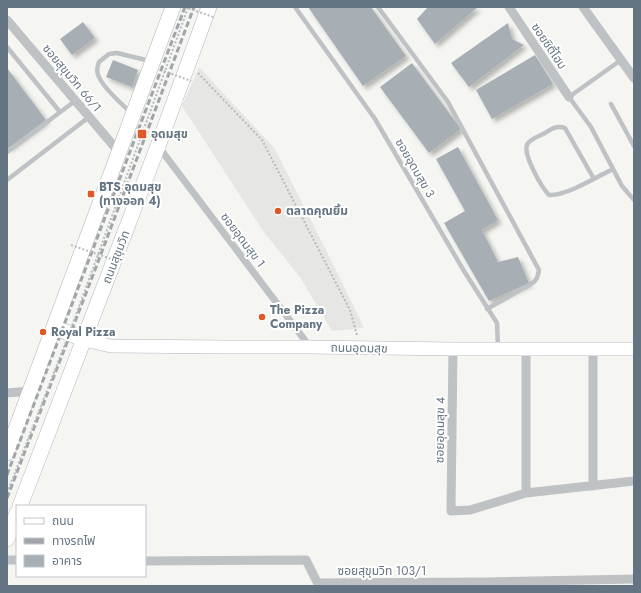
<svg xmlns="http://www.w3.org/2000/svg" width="641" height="593" viewBox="0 0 641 593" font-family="Jost,'Noto Sans Thai',sans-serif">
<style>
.built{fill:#e6e7e5}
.building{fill:#a7aeb4;filter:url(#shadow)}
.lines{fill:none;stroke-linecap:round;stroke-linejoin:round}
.secondary-casing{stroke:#b3b7bc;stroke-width:14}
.primary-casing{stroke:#b1b6b9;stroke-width:16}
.path{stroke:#b8bbbd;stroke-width:2;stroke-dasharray:2 2;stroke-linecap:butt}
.service{stroke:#bec2c5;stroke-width:4.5}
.pedestrian{stroke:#bec2c5;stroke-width:7}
.minor{stroke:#bec2c5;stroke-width:9}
.secondary{stroke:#fff;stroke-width:13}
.primary{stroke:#fff;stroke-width:15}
.rail{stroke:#9fa5ab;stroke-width:3;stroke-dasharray:6 3;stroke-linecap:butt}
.path-bridge{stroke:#b8bbbd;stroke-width:2;stroke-dasharray:2 2;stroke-linecap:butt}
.poi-dot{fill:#de5828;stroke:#fff;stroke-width:1.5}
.labels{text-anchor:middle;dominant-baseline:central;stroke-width:4;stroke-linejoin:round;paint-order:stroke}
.street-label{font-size:12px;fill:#657482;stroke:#fff}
.poi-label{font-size:12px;font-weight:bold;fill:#657482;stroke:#fff;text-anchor:start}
</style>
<defs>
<filter id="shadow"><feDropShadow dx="3.5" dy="3.5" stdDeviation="2" flood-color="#0004"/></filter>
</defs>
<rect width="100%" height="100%" fill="#f5f5f1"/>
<path class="built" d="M199 67 275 149 338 274 364 328 332 331 300 277 263 231 182 106Z"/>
<path class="building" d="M308 7H371L406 56 363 86Z
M428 7H478L435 44 417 19Z
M83 22 95 38 72 55 60 39Z
M508 23 512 39 524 45 469 87 451 63Z
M535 55 553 84 492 119 476 90Z
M113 60 138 70 132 87 106 77Z
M412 63 461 129 429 153 380 87Z
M7 68 46 120 7 149Z
M458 147 498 220 482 230 498 262 518 257 529 283 489 301 444 223 465 211 436 159Z"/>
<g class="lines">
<g class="secondary-casing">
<path id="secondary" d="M84 340 111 346 228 347H310L453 349H634"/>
</g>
<g class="primary-casing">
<path id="primary" d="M55 327 84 340
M7 453C63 305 117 155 173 7
M20 506 158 146 209 7
M7 539 17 513"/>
</g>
<path class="path" d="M198 73 262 140 350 310 357 335"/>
<path class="service" d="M295 7 375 119 464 271 497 323 498 348
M378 7 448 102 539 270 537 278 534 282 487 309
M7 47 60 112
M621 60 569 97 591 127 622 186 634 200
M611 104 634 146
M131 113C121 103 104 89 99 77 96 72 97 67 99 62L109 54 117 53 150 61
M7 152 75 101
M594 179 565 128C557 125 551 129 545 133 540 136 529 139 527 145 523 155 542 188 549 195 566 196 597 177 613 169
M7 180 89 117"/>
<path class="pedestrian" d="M158 146 310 347"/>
<path class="minor" d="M509 7 569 97
M583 7 634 78
M7 20 118 151
M453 349 451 511 470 510 526 493 634 481
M593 349V486
M7 393 31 391
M526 493V349
M7 560H17
M145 561 306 560 317 582 320 583 487 582 634 579"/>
<use href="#secondary" class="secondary"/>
<use href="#primary" class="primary"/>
<path class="rail" d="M7 475 185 7
M7 498 98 262 194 7"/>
<path class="path-bridge" d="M185 7 213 17
M164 71 191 81
M71 245 120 262
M7 493 69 334 188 8"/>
</g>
<g class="poi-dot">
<rect x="137" y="129" width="10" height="10" rx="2"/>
<rect x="87" y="190" width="8" height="8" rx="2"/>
<circle cx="278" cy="211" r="4"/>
<circle cx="262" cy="317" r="4"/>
<circle cx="43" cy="332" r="4"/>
</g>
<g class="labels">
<g class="street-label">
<text transform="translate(549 46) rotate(56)">ซอยซิตี้โฮม</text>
<text transform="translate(72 78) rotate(50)">ซอยสุขุมวิท 66/1</text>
<text transform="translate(415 168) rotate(60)">ซอยอุดมสุข 3</text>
<text transform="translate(243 240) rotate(53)">ซอยอุดมสุข 1</text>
<text transform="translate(116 257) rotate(-69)">ถนนสุขุมวิท</text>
<text transform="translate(359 348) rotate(1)">ถนนอุดมสุข</text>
<text transform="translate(440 430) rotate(-89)">ซอยอุดมสุข 4</text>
<text x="382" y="571">ซอยสุขุมวิท 103/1</text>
</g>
<g class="poi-label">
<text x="151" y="134">อุดมสุข</text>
<text x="99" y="187">BTS อุดมสุข<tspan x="99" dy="14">(ทางออก 4)</tspan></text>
<text x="286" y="211">ตลาดคุณยิ้ม</text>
<text x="270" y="310">The Pizza<tspan x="270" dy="14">Company</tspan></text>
<text x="51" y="332">Royal Pizza</text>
</g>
</g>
<rect width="641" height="593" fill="none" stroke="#657482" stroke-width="16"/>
<rect x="16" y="505" width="130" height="72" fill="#ffffff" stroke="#c1c7cd"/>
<rect x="24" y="518" width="20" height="6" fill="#ffffff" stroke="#c1c7cd"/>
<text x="52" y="525" font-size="12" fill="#657482">ถนน</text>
<rect x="24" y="538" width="20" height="6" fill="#9fa5ab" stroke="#c1c7cd"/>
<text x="52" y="545" font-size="12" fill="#657482">ทางรถไฟ</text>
<rect x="24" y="555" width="20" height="12" fill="#a7aeb4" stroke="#c1c7cd"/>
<text x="52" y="565" font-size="12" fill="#657482">อาคาร</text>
</svg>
